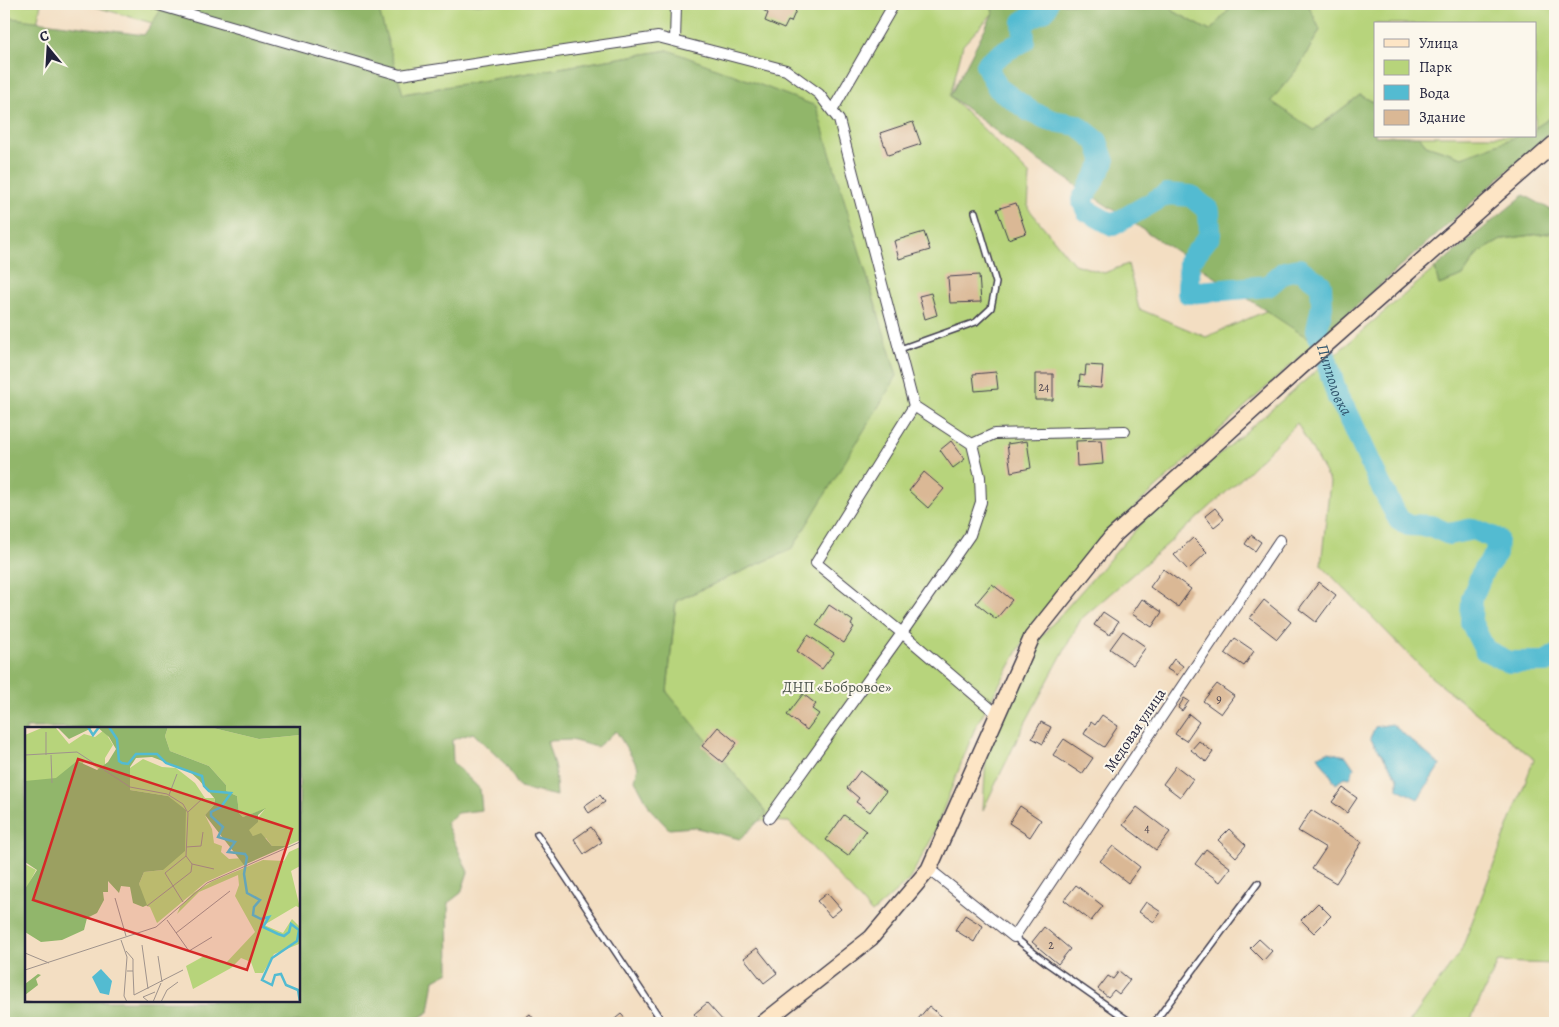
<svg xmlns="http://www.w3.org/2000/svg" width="1559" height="1027" viewBox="0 0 1559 1027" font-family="Alegreya,serif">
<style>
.green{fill:#b7d47b;stroke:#6c7b5b}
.forest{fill:#91b66b;stroke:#5a6c53;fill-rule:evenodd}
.water{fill:#53bbd1;stroke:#3a6e86}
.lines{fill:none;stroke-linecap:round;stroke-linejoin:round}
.river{stroke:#53bbd1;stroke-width:22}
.building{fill:#dab895}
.lane-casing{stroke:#413e4f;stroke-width:8}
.street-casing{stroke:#413e4f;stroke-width:12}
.secondary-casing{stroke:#413e4f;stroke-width:18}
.lane{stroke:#fff;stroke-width:5}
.street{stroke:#fff;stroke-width:10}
.secondary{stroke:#fde5c5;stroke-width:15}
.labels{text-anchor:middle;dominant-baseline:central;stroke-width:4;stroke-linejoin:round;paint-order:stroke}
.number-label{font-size:12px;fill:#504852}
.park-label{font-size:15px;fill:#4f574e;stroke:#fbf7ec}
.street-label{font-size:15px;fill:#22223b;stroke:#fbf7ec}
.water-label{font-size:16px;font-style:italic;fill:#335870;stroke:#fbf7ec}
.inset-river{fill:none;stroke:#53bbd1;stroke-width:2.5}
.inset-road{fill:none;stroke:#9f938c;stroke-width:1}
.view{fill:#d62828;fill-opacity:0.15;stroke:#d62828;stroke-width:2.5}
.inset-edge{fill:none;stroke:#22223b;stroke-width:2.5}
</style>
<rect width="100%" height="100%" fill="#fbf7ec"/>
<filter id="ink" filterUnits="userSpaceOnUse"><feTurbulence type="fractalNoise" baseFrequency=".02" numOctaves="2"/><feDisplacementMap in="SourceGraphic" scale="10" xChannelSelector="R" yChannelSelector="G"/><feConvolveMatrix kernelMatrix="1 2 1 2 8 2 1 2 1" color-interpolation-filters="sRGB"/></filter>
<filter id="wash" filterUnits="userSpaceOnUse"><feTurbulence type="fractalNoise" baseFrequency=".0096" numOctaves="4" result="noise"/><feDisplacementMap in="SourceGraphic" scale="20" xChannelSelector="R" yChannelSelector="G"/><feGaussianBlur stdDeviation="1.12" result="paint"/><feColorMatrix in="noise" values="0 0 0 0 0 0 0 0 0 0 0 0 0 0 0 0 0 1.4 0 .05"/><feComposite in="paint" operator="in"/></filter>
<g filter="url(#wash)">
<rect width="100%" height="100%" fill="#f3dec2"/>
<path class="green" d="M4 4H41L4 188Z
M85 4H991L993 13 963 45 950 96 1030 175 1028 208 1074 264 1104 273 1128 264 1139 309 1206 337 1303 295 1315 343 1103 536 1028 633 975 728 932 838 909 880 872 913 789 822 745 820 667 692 676 601 792 549 668 50 403 94Z
M1170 4H1234L1210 31 1173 11Z
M1308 4H1555V115L1535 128V24H1375V103L1360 95 1314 130 1270 101 1299 67 1320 30Z
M1419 136H1519L1462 157 1426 145Z
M1555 232V964L1498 962 1469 1023H1409L1461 951 1534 759 1431 677 1321 565 1330 482 1297 423 1244 476 1192 523 1081 619 1022 729 983 810 986 755 1039 639 1146 518 1435 268 1439 285 1463 276 1478 253 1503 239Z"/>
<path class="forest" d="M165 4H377L403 94 668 50 816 106 897 376 792 549 676 601 667 692 767 813 740 839 693 827 669 829 651 810 635 780 638 767 616 731 597 747 571 740 547 741 555 769 557 796 520 788 505 764 473 733 452 740 453 763 480 789 482 810 457 813 446 823 468 872 461 893 448 903 449 972 434 980 429 1012 410 1023H4V17L144 35ZM26 728H299V1001H26Z
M991 4H1170L1173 11 1210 31 1234 4H1308L1320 30 1299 67 1271 101 1314 130 1360 95 1375 103V136H1419L1426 145 1462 157 1519 136H1535V128L1555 115V128L1315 343 1006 139 950 96 993 13Z
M1524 195 1555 212V232L1503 239 1478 253 1463 276 1439 285 1435 268Z"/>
<path class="water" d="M1392 724 1440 765 1418 799 1398 789V778L1370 738 1375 727Z
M1328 752 1346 756 1354 768 1350 778 1345 777 1336 784 1318 756Z"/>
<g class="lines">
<path class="river" id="s1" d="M1047 4 1045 10 1023 22 1024 41 1005 51 986 65 998 88 1031 112 1053 121 1077 125 1097 141 1104 162 1082 200 1087 211 1113 225 1167 194 1191 196 1209 211 1210 235 1189 262 1188 293 1268 286 1284 272 1299 269 1321 285 1322 306 1317 330 1338 398 1349 416 1379 482 1399 520 1408 525 1431 526 1449 534 1473 529 1497 539 1496 554 1483 571 1472 598 1471 622 1485 650 1509 662H1546L1555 656"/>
</g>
<g id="blocks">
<path class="building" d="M765 4H794L793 6 797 8 791 22 788 21 784 29 765 21 768 13 763 10Z
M913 122 921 144 888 155 880 133Z
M1016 203 1026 233 1008 239 997 209Z
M924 232 930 250 899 259 894 241Z
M979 275 981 302 950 303 948 277Z
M931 293 937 315 925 319 919 296Z
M1086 365 1103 366 1101 388 1079 386 1080 375 1085 376Z
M996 372 998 389 975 391 973 374Z
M1035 374H1053V400H1035Z
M1101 440 1103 464 1077 466 1076 441Z
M951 441 965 459 953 468 940 450Z
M1027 441 1031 468 1011 472 1007 444Z
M924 472 944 489 928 508 909 491Z
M1215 508 1224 519 1214 527 1205 516Z
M1251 535 1261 542 1255 551 1245 544Z
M1193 538 1207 552 1188 570 1174 555Z
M1163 569 1191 589 1178 607 1150 587Z
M1319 582 1336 595 1316 622 1299 609Z
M992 584 1012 600 996 619 976 603Z
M1142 599 1162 612 1152 627 1132 614Z
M1264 600 1291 622 1277 639 1250 618Z
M829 605 853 621 851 625 854 627 844 643 816 625Z
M1103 612 1118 622 1110 635 1094 625Z
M1123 631 1146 647 1133 665 1110 649Z
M808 635 834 653 822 669 797 651Z
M1235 638 1254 651 1244 666 1225 653Z
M1174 659 1183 666 1177 675 1167 669Z
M1217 684 1234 696 1221 714 1203 701Z
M803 694 816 704 812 709 819 714 807 730 787 715Z
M1184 698 1189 701 1182 711 1178 708Z
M1189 714 1199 722 1186 741 1175 734Z
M1102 715 1118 726 1104 747 1084 734 1091 722 1095 725Z
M1041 722 1051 727 1043 744 1032 738Z
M718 727 737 743 722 762 702 746Z
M1064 739 1093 758 1082 774 1053 755Z
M1199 741 1213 752 1206 762 1191 750Z
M1176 766 1193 779 1180 797 1163 784Z
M860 771 886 791 870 812 856 802 859 798 847 788Z
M1343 788 1357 798 1347 813 1332 802Z
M600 795 605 802 589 813 584 806Z
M1020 806 1041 820 1030 837 1009 823Z
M1137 807 1170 832 1156 850 1123 825Z
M1311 810 1362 842 1336 883 1312 869 1326 848 1298 831Z
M844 815 866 831 848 856 826 840Z
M591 827 602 842 584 854 574 839Z
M1229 829 1246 845 1236 857 1218 840Z
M1113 846 1140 867 1128 883 1100 861Z
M1206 849 1231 868 1220 882 1195 864Z
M1076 885 1103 906 1091 921 1064 900Z
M827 893 841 909 831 917 817 901Z
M1146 902 1161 912 1154 922 1139 912Z
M1318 903 1331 916 1314 933 1301 920Z
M965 915 983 926 974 942 955 930Z
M1044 927 1070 949 1058 964 1032 942Z
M1259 939 1272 951 1263 961 1250 948Z
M757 948 777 973 764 983 744 958Z
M1119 971 1130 980 1119 994 1114 990 1108 997 1098 989 1108 976 1113 979Z
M707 1003 724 1022 723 1023H702L694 1014Z
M929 1006 946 1020 944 1023H924L918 1019Z
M530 1014 537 1023H518Z
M621 1014 629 1023H610Z"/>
</g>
</g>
<g filter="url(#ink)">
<use href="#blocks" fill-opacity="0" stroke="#413e4f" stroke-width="1"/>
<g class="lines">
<g class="lane-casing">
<path id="lane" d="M900 349 976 322 991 308 996 283 975 212
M537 834 663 1023
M1014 937 1048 964 1132 1023
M1154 1023 1258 883"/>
</g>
<g class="street-casing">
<path id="street" d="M155 4 400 75 658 37 786 70 819 94 839 120 914 406 972 444 980 477 981 502 970 535 902 633 769 818
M675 41 676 4
M832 111 894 4
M914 406 816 563 902 633 997 714
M972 444 994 434 1125 431
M929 869 1014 937 1280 540"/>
</g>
<g class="secondary-casing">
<path id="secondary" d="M763 1023 871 938 929 869 1032 637 1111 538 1301 367 1555 143"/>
</g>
<use href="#lane" class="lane"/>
<use href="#street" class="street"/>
<use href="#secondary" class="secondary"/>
</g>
</g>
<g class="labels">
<g class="number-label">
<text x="1044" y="387">24</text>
<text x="1219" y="699">9</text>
<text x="1147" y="828">4</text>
<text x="1051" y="945">2</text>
</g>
<g class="park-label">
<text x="837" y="687">ДНП «Бобровое»</text>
</g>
<g class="street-label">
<text transform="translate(1135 730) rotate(-56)">Медовая улица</text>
</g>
<g class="water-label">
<text stroke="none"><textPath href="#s1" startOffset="785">Пипполовка</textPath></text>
</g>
</g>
<g transform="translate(25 727)">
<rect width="275" height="275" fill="#f3dec2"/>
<path d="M19 0H30L44 17 59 7 70 10 79 3 88 18 80 31V37L86 39 102 43 118 32 137 40 151 41 170 56 180 71H190L189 78 180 88 187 102 189 116 197 119 196 125 204 132 219 131V138L181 155 132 196 125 180 119 178 114 157 119 145 138 143 143 69 105 63 60 33 34 78 0 58V8ZM143 0H184L234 12 275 8V113L262 119H247L241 111 228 109 223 103 240 82 218 90 214 86 212 69 201 64V58L184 39 145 24 140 9ZM275 120V139L266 144 275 181 271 179 239 198 258 206 267 192 274 199V217L249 227 238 246H230L226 235 216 231 206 241 168 262 161 239 181 228 200 237 230 205 210 169 214 158 213 148 174 165 152 187 155 180 168 166 188 154 238 133 259 134 264 125ZM0 137 11 143 0 164Z" fill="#b7d47b"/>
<path d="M32 0H69L44 12ZM72 0H143L140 9 145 24 184 39 201 58V64L212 69 214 86 218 90 241 81 233 88V95L224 103 228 109 236 106 247 119H262L219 138 180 88 189 78 190 72 174 53 164 44 127 30 111 31 105 40V63L143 69 161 83 160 124 138 143 119 145 114 157 122 178 118 180 108 176 105 160 96 159 94 166 83 154V165H78L79 173 72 186 62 191 59 203 37 213 16 215 0 205V162L12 143 0 135V54L31 51 52 34 72 43 83 35 91 22 84 10ZM184 0H275V8L234 12ZM13 247 16 248 11 252 13 258 0 268V257Z" fill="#91b66b"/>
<path d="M76 242 87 254 84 268 75 266 67 250Z" fill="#53bbd1"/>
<path class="inset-river" d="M63 0 68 8 74 0M84 0 92 12 94 34 97 36 103 37 111 27H132L141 36 177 49 179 59 184 64 206 66 196 80 186 85V89L198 100 193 110 210 115 203 125 220 127 222 130 219 147 222 166 235 173 229 180 228 188 236 192 244 190 238 200 253 207 259 209 264 205 266 197 274 203 272 214 247 231 237 253 247 258 250 248 256 247 261 258 273 263 275 275"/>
<path class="inset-road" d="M21 5V28M0 28 52 25 105 60 142 67 158 77 163 86 161 129 167 137 166 145 122 179M26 28 27 56M144 68 152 47M163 85 178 71M161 120 176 119 178 105M167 137 189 142M90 171 101 209M158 175 140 146 161 129M142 193 164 224 187 210M151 206 205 164M96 213 102 230 99 269 102 275M117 218 123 262M101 224 108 232V244M0 226 24 236M133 229 137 255M0 243 131 200 182 156 275 115M102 244H108L109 268 158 243M0 274 17 275M124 275 118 270 130 265M128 275 136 256M136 275 142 263 153 255"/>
<path class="view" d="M53 32 267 102 222 243 8 173Z"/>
<rect width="275" height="275" class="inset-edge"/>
</g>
<rect width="1559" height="1027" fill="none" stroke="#fbf7ec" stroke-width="20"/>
<rect x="1374" y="22" width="162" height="115" fill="#fbf7ec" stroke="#a4a2a5"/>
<rect x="1384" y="39" width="25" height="8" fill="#fde5c5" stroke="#a4a2a5"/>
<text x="1419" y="48" font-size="15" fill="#22223b">Улица</text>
<rect x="1384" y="60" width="25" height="15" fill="#b7d47b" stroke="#a4a2a5"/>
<text x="1419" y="72" font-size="15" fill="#22223b">Парк</text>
<rect x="1384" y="85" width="25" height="15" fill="#53bbd1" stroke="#a4a2a5"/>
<text x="1419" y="98" font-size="15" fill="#22223b">Вода</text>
<rect x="1384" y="110" width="25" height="15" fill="#dab895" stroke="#a4a2a5"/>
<text x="1419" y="122" font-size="15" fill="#22223b">Здание</text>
<g transform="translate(48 48) rotate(342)" stroke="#fbf7ec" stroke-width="4" paint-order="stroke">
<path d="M0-4L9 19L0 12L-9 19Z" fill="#22223b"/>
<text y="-8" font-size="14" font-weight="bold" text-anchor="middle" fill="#22223b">С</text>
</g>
</svg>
